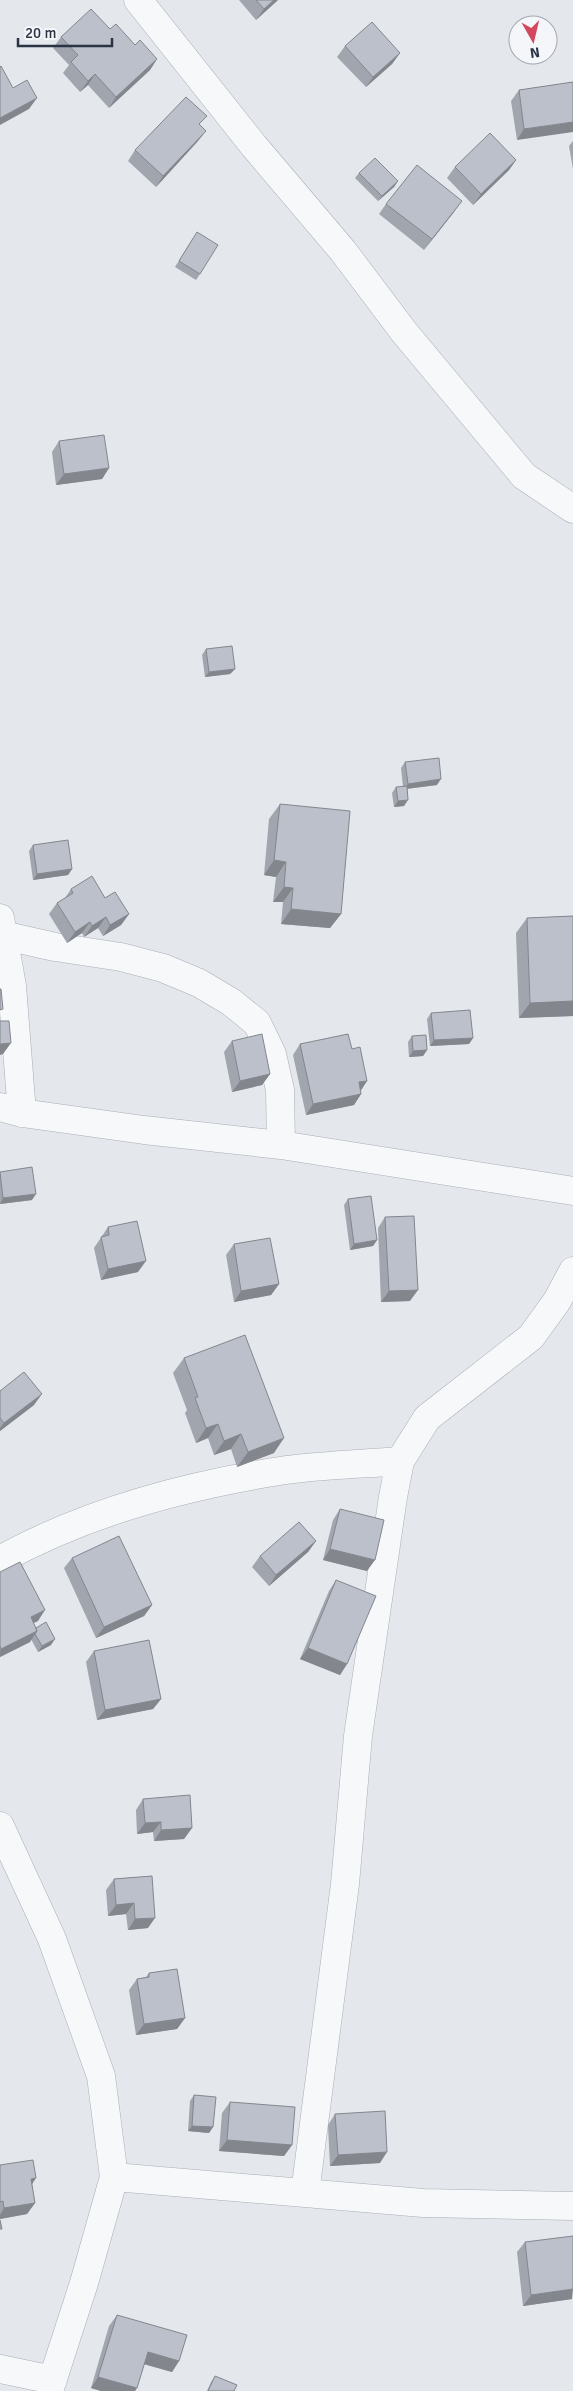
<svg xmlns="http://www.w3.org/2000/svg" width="573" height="2391" viewBox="0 0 573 2391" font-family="Signika,sans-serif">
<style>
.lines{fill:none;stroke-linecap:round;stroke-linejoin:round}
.minor-casing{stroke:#a9aeb7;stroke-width:29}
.minor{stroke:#f7f8fa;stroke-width:28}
.wall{fill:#a1a5ae}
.shaded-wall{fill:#83868d}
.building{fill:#bbc0ca;stroke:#83868d}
</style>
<rect width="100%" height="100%" fill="#e4e7ec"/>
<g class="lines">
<g class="minor-casing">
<path id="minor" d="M138 0 254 146 343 251 404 332 524 476 573 509
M0 918 12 986 22 1113
M2 935 55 947 121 957 163 968 199 983 231 1002 257 1023 272 1054 280 1090 281 1145
M0 1107 22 1113 144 1130 281 1145 573 1191
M0 1560C88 1511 188 1485 286 1470 324 1465 363 1464 400 1461
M0 1826 52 1939 101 2076 114 2177 84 2283 49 2391
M114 2177 423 2203 573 2206
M305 2193 345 1884 358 1736 393 1497 400 1461 427 1418 531 1337 557 1301 573 1271
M0 2369 53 2380"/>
</g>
<use href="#minor" class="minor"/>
</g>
<path class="wall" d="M239 0H278L256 20Z
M110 29 157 59 150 70 109 108 88 85 80 92 63 73 69 65 53 48 61 37Z
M345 46 400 53 392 64 366 87 337 57Z
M573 82 517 140 511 101 519 90Z
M200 125 198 141 156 187 128 161 135 150Z
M573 141V169L569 146Z
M516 160 509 170 473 205 447 178 455 167Z
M359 173 398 181 394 187 378 201 355 178Z
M386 204 454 212 424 250 379 214Z
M193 238 200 274 196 280 175 267Z
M59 441 109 468 102 479 56 485 52 452Z
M206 649 235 669 230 674 205 677 202 655Z
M405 762 437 785 407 789 404 806 394 807 392 793 396 787H403L401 768Z
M280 804 341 914 330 928 281 924 283 902H273L276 877 264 875 269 819Z
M33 845 72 869 68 875 33 880 29 851Z
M71 889 105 898 129 914 121 925 103 936 98 928 84 937 82 933 67 943 49 914 57 903 65 898Z
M573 916V1016L519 1018 516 933 527 918Z
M431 1013 473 1038 469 1044 430 1046 427 1019Z
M412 1036 427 1050 423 1056 409 1057 408 1042Z
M232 1041 270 1074 262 1085 232 1092 224 1052Z
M300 1044 352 1049 367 1081 360 1090 361 1094 354 1105 306 1115 293 1055Z
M0 1172 32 1200 0 1204Z
M348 1199 377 1240 373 1246 350 1250 344 1205Z
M385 1217 410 1301 381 1302 378 1228Z
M108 1227 138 1272 101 1280 94 1248Z
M234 1244 279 1284 271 1295 234 1302 226 1255Z
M184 1358 274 1453 237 1467 231 1449 214 1455 208 1438 196 1443 185 1413 187 1410 173 1373Z
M0 1391 34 1405 0 1431Z
M340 1509 367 1571 323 1560 333 1520Z
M316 1541 308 1552 269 1586 252 1567 260 1556Z
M72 1558 152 1605 144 1616 96 1638 64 1568Z
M0 1572 38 1621 33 1623 36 1628 51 1645 38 1652 31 1639 30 1642 0 1657Z
M336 1580 347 1664 340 1675 300 1659 329 1591Z
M94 1651 161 1699 153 1709 97 1720 86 1662Z
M143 1799 192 1828 184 1839 154 1841 153 1832 137 1834 136 1810Z
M152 1876 148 1928 128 1930 126 1914 108 1916 106 1890 114 1879Z
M149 1973 185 2018 177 2029 136 2035 129 1990 137 1979 146 1977Z
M194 2095 213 2127 209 2133 188 2131 190 2101Z
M230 2102 292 2145 284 2156 219 2151 222 2113Z
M335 2114 380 2163 330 2166 328 2125Z
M0 2165 32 2184 35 2203 27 2214 0 2219Z
M525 2242 572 2299 523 2306 517 2252Z
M117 2315 179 2361 172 2372 144 2364 135 2391H101L91 2388 109 2326Z
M215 2376 234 2391H207L211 2382Z"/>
<path class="shaded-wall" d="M274 0H278L256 20 264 9Z
M400 53 392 64 366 87 373 77Z
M157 59 150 70 109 108 116 97Z
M95 74 88 85 80 92 88 81Z
M37 98 29 109 0 125V118Z
M573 122V132L517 140 524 129Z
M206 131 198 141 156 187 163 176Z
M516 160 509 170 473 205 481 194Z
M398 181 394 187 378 201 382 196Z
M462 201 454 212 424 250 432 239Z
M109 468 102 479 56 485 64 474Z
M235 669 230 674 205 677 209 672Z
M441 779 437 785 404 789 408 784Z
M408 800 404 806 394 807 398 801Z
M274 860 286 862 276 877 264 875Z
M72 869 68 875 33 880 37 874Z
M284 887 293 888 283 902H273Z
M291 909 341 914 330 928 281 924Z
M129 914 121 925 103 936 110 925Z
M106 917 98 928 84 937 92 926Z
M90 922 82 933 67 943 75 932Z
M573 1001V1016L519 1018 530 1003Z
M473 1038 469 1044 430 1046 434 1040Z
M11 1043 3 1054 0 1055V1044Z
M427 1050 423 1056 409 1057 413 1051Z
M270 1074 262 1085 232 1092 240 1081Z
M367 1081 360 1092 359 1082Z
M361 1094 354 1105 306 1115 313 1104Z
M36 1194 32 1200 0 1204 3 1198Z
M377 1240 373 1246 350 1250 354 1244Z
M146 1261 138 1272 101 1280 108 1269Z
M279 1284 271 1295 234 1302 241 1291Z
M418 1290 410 1301 381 1302 389 1291Z
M42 1394 34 1405 0 1431V1428L4 1423Z
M218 1424 208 1438 196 1443 206 1428Z
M241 1434 231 1449 214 1455 224 1441Z
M284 1438 274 1453 237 1467 248 1452Z
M316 1541 308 1552 269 1586 276 1575Z
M330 1549 375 1560 367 1571 323 1560Z
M152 1605 144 1616 96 1638 104 1627Z
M45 1610 38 1621 23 1628 31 1617Z
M37 1631 30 1642 0 1657V1651L1 1649Z
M55 1639 51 1645 38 1652 42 1646Z
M308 1648 347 1664 340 1675 300 1659Z
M161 1699 153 1709 97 1720 105 1710Z
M161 1822 153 1832 137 1834 145 1823Z
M192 1828 184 1839 154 1841 161 1830Z
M134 1903 126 1914 108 1916 116 1905Z
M155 1918 148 1928 128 1930 135 1919Z
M185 2018 177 2029 136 2035 144 2024Z
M192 2126 213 2127 209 2133 188 2131Z
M227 2140 292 2145 284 2156 219 2151Z
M387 2152 380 2163 330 2166 338 2155Z
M36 2178 29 2189 31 2179Z
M35 2203 27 2214 0 2219V2215L4 2208Z
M573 2289 572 2299 523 2306 531 2295Z
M148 2352 179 2361 172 2372 140 2363Z
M98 2377 137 2388 135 2391H101L91 2388Z"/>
<path class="building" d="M256 0H274L264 9Z
M91 9 110 29 116 24 135 45 140 40 157 59 116 97 95 74 88 81 71 62 78 55 61 37Z
M372 22 400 53 373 77 345 46Z
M1 66 13 88 27 80 37 98 0 118V67Z
M573 82V122L524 129 519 90Z
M186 97 207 116 199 124 206 131 163 176 135 150Z
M490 133 516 160 481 194 455 167Z
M375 158 398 181 382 196 359 173Z
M417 165 462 201 432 239 386 204Z
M197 232 218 245 200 274 179 261Z
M104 435 109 468 64 474 59 441Z
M232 646 235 669 209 672 206 649Z
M439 758 441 779 408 784 405 762Z
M407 786 408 800 398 801 396 787Z
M280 804 350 811 341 914 291 909 293 888 284 887 286 862 274 860Z
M68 840 72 869 37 874 33 845Z
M92 876 105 898 115 892 129 914 110 925 106 917 92 926 90 922 75 932 57 903 73 893 71 889Z
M573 916V1001L530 1003 527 918Z
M0 989H1L3 1009 0 1010Z
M470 1010 473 1038 434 1040 431 1013Z
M0 1021H9L11 1043 0 1044Z
M262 1034 270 1074 240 1081 232 1041Z
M348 1034 352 1049 360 1047 367 1081 359 1082 361 1094 313 1104 300 1044Z
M426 1035 427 1050 413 1051 412 1036Z
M32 1167 36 1194 3 1198 0 1172Z
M371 1196 377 1240 354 1244 348 1199Z
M414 1216 418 1290 389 1291 385 1217Z
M137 1221 146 1261 108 1269 101 1237 109 1235 108 1227Z
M270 1238 279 1284 241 1291 234 1244Z
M245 1335 284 1438 248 1452 241 1434 224 1441 218 1424 206 1428 195 1398 198 1397 184 1358Z
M24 1372 42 1394 4 1423 0 1418V1391Z
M340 1509 384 1520 375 1560 330 1549Z
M299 1522 316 1541 276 1575 260 1556Z
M119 1536 152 1605 104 1627 72 1558Z
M20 1562 45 1610 31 1617 37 1631 1 1649 0 1646V1572Z
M336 1580 376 1596 347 1664 308 1648Z
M46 1622 55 1639 42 1646 35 1634 37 1631 36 1628Z
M149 1640 161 1699 105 1710 94 1651Z
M190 1795 192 1828 161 1830V1822L145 1823 143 1799Z
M152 1876 155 1918 135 1919 134 1903 116 1905 114 1879Z
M177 1969 185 2018 144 2024 137 1979 149 1977V1973Z
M194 2095 216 2097 213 2127 192 2126Z
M230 2102 295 2107 292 2145 227 2140Z
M385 2111 387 2152 338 2155 335 2114Z
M33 2160 36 2178 31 2179 35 2203 4 2208 3 2201 0 2202V2165Z
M0 2220 2 2229H0Z
M573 2236V2289L531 2295 525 2242Z
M117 2315 187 2335 179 2361 148 2352 137 2388 98 2377Z
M215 2376 237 2385 234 2391H208Z"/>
<g transform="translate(533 40) rotate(172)"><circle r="24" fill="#f4f6f9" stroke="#a4a8b1"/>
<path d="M0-4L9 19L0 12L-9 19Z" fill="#d1495b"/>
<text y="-8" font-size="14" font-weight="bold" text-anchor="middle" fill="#2b3445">N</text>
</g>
<path d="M18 38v8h94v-8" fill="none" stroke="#2b3445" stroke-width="2.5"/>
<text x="25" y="38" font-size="15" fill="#2b3445" stroke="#f4f6f9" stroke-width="4" paint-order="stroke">20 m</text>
</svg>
